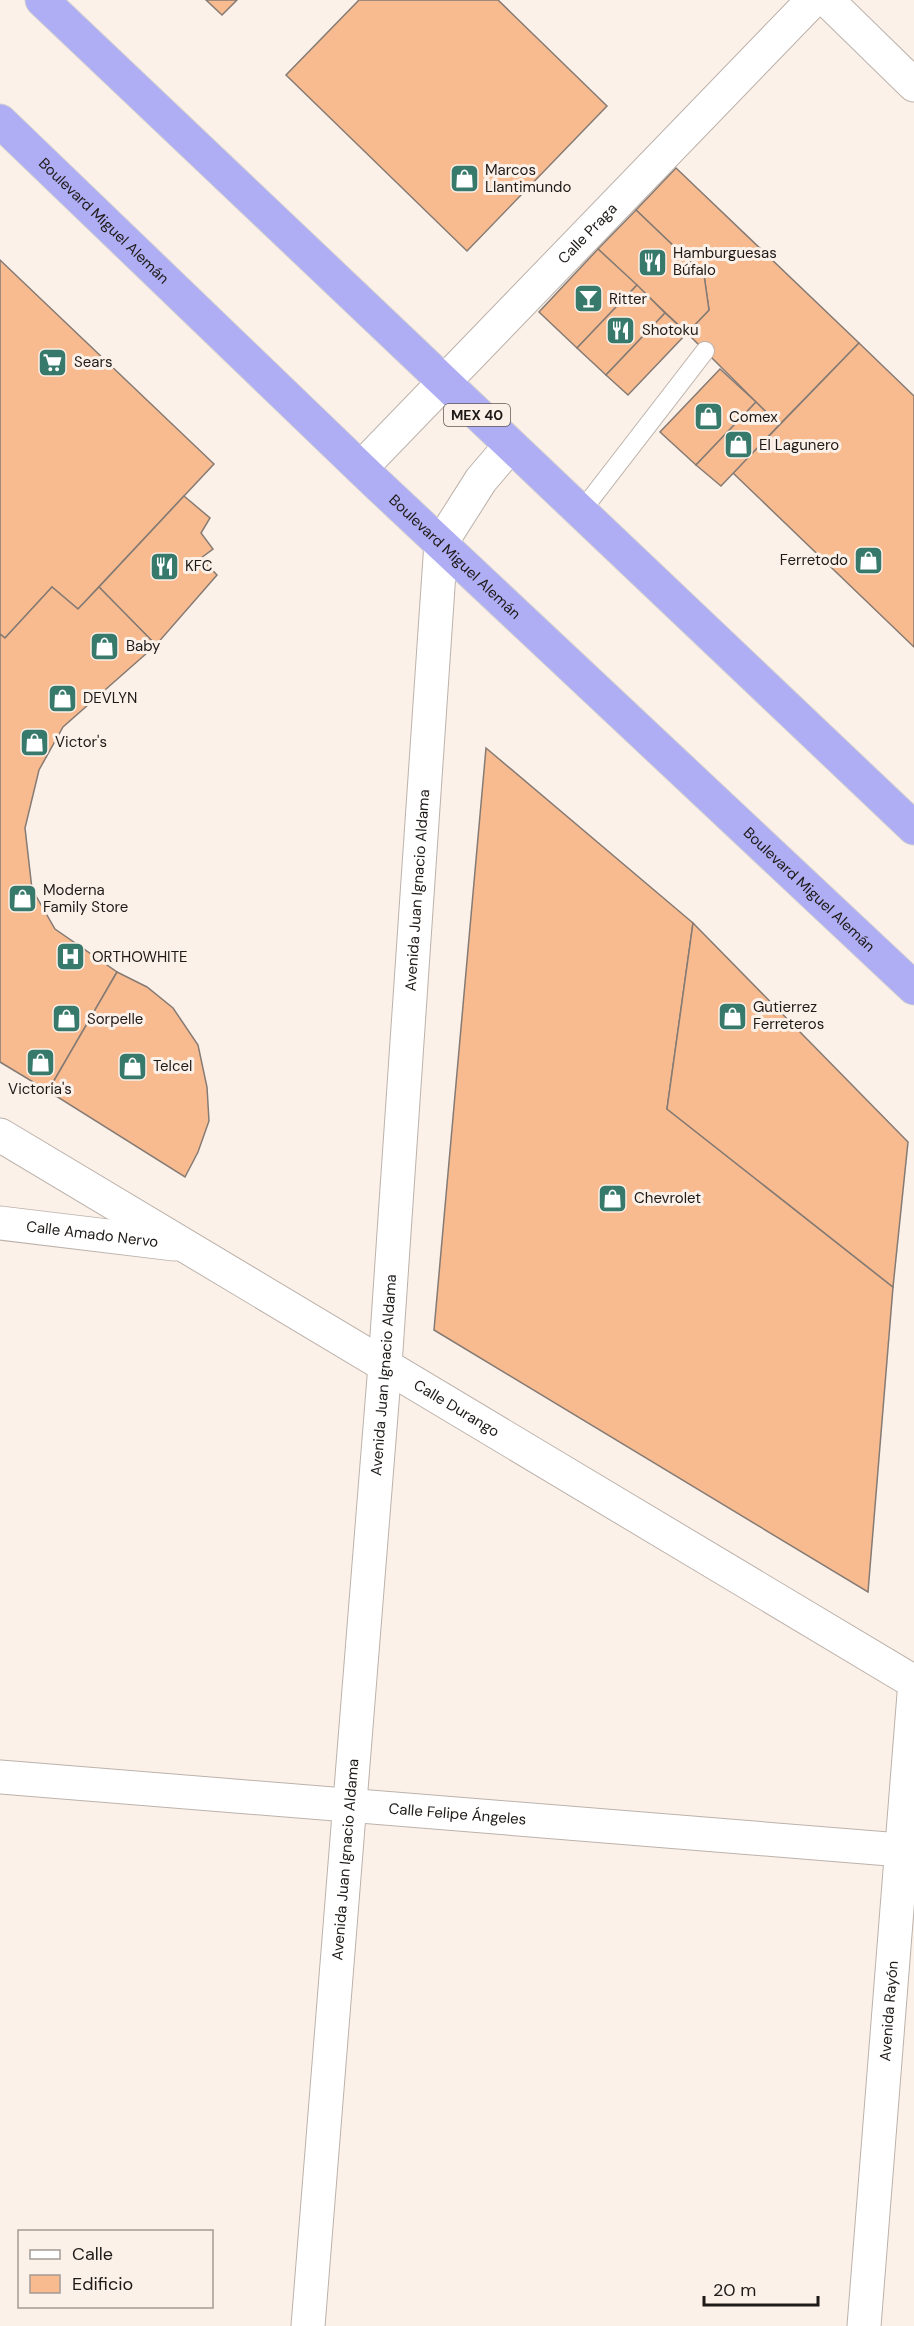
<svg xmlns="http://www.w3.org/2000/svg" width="914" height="2326" font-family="'DM Sans',sans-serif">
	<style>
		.building { fill: #f8bb90; stroke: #857b74; stroke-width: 1.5 }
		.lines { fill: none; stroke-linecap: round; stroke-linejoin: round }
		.lane-casing { stroke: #bcb2ab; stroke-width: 20 }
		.street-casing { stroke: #bcb2ab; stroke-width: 35 }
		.highway-casing { stroke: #d2d1d1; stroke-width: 35 }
		.lane { stroke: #fff; stroke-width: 18 }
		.street { stroke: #fff; stroke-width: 33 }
		.highway { stroke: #afadf3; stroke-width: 33 }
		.labels { text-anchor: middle; stroke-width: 6; stroke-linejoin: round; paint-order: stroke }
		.shield { fill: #fcf1e9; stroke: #615a57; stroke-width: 1.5 }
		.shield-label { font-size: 14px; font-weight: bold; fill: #1e1a18 }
		.poi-label { font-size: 15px; fill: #1e1a18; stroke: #fcf1e9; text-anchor: start }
		.street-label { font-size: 15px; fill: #1e1a18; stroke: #fcf1e9 }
	</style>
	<rect width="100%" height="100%" fill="#fcf1e9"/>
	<g class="building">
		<polygon points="206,0 237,0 222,15"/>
		<polygon points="359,0 498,0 607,106 467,251 286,75"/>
		<polygon points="676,168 859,343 779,425 687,333 709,310 704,275 636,210"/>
		<polygon points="636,210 704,275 709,310 687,333 598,249"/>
		<polygon points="598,249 637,285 577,348 539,312"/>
		<polygon points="0,260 214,464 78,609 52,587 5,638 0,634"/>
		<polygon points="637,285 665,313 606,375 577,348"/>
		<polygon points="665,313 687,333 628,395 606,375"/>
		<polygon points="859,343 914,396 914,647 733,473"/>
		<polygon points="720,369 756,402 696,465 660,432"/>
		<polygon points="756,402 779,425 721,486 696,465"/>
		<polygon points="184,496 210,518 201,533 213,549 201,558 217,575 156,645 99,587"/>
		<polygon points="52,587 78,609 99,587 156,645 63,727 39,770 25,828 32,889 55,929 117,972 48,1091 0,1062 0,634 5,638"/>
		<polygon points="486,748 693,923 667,1109 893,1287 868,1592 434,1330"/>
		<polygon points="693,923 908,1142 893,1287 667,1109"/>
		<polygon points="117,972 147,987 173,1008 198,1045 207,1087 209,1121 198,1152 185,1177 48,1091"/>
	</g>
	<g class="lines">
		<defs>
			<polyline id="lane" points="580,513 705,351"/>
			<g id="street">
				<polyline points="827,0 914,85"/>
				<path id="s1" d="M361,468L813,0"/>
				<path id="s2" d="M0,1135L914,1682"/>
				<path id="s3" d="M0,1223L174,1244"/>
				<path id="s4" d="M0,1777L914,1851"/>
				<path id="s5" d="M308,2326L385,1365L441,543L481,480L510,446"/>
				<path id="s6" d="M864,2326L914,1694"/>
			</g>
			<g id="highway">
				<polyline points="42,0 914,828"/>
				<path id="s7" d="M0,121L374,481L914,988"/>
			</g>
		</defs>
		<use href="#lane" class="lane-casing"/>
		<use href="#street" class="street-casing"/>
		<use href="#highway" class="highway-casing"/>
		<use href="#lane" class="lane"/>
		<use href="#street" class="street"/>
		<use href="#highway" class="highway"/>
	</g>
	<defs>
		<symbol id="shop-square" viewBox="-11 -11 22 22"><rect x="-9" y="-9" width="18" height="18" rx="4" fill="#377a6c" stroke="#fcf1e9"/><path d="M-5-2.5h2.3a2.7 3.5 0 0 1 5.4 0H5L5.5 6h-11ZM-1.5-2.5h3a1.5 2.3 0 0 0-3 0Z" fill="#fff"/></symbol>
		<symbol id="restaurant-square" viewBox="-11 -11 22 22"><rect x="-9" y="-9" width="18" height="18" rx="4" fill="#377a6c" stroke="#fcf1e9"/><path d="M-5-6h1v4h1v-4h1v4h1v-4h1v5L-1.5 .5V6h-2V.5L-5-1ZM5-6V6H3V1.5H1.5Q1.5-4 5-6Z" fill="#fff"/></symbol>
		<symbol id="bar-square" viewBox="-11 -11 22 22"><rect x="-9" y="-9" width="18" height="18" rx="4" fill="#377a6c" stroke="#fcf1e9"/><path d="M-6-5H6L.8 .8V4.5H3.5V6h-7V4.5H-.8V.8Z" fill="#fff"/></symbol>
		<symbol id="supermarket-square" viewBox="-11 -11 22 22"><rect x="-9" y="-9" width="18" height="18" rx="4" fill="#377a6c" stroke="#fcf1e9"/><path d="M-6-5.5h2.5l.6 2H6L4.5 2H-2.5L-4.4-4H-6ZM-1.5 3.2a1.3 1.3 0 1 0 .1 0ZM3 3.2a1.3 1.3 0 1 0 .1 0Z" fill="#fff"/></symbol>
		<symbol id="hospital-square" viewBox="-11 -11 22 22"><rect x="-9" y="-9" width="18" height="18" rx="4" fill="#377a6c" stroke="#fcf1e9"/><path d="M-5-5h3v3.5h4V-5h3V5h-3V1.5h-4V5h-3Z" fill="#fff"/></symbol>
	</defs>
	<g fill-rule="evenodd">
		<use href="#shop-square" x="448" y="162" width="33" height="33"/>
		<use href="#restaurant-square" x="636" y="246" width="33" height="33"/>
		<use href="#bar-square" x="572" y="282" width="33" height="33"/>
		<use href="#restaurant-square" x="604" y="314" width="33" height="33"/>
		<use href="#supermarket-square" x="36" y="346" width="33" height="33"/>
		<use href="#shop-square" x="692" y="400" width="33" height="33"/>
		<use href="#shop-square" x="722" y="428" width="33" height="33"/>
		<use href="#shop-square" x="852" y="544" width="33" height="33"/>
		<use href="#restaurant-square" x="148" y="550" width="33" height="33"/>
		<use href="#shop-square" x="88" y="630" width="33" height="33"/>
		<use href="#shop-square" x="46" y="682" width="33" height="33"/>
		<use href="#shop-square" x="18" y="726" width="33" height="33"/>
		<use href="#shop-square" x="6" y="882" width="33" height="33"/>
		<use href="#hospital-square" x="54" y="940" width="33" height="33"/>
		<use href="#shop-square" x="716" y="1000" width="33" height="33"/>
		<use href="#shop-square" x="50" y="1002" width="33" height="33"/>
		<use href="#shop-square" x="24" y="1046" width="33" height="33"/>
		<use href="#shop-square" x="116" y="1050" width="33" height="33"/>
		<use href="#shop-square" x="596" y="1182" width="33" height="33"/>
	</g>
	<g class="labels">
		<rect class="shield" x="444" y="404" width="66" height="22" rx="4.5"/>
		<g class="shield-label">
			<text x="477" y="420">MEX 40</text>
		</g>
		<g class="poi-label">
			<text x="485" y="175">Marcos<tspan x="485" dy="17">Llantimundo</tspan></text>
			<text x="673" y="258">Hamburguesas<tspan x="673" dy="17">Búfalo</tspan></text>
			<text x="609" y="304">Ritter</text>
			<text x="642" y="335">Shotoku</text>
			<text x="74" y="367">Sears</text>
			<text x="729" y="422">Comex</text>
			<text x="759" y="450">El Lagunero</text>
			<text x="848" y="565" text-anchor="end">Ferretodo</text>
			<text x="185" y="571">KFC</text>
			<text x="126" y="651">Baby</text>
			<text x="83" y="703">DEVLYN</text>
			<text x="55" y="747">Victor's</text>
			<text x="43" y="895">Moderna<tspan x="43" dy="17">Family Store</tspan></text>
			<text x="92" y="962">ORTHOWHITE</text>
			<text x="753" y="1012">Gutierrez<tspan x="753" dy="17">Ferreteros</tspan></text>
			<text x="87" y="1024">Sorpelle</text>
			<text x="153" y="1071">Telcel</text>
			<text x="40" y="1094" text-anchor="middle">Victoria's</text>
			<text x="634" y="1203">Chevrolet</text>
		</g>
		<g class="street-label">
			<text dy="5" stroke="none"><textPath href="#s7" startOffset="144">Boulevard Miguel Alemán</textPath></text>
			<text dy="5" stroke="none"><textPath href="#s1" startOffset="326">Calle Praga</textPath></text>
			<text dy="5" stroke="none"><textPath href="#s7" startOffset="630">Boulevard Miguel Alemán</textPath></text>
			<text dy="5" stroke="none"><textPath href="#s7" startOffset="1116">Boulevard Miguel Alemán</textPath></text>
			<text dy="5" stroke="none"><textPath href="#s5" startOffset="1440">Avenida Juan Ignacio Aldama</textPath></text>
			<text dy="5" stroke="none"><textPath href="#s3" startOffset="93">Calle Amado Nervo</textPath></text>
			<text dy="5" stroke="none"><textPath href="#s5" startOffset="954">Avenida Juan Ignacio Aldama</textPath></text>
			<text dy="5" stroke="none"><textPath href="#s2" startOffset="532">Calle Durango</textPath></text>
			<text dy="5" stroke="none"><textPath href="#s4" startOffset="459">Calle Felipe Ángeles</textPath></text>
			<text dy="5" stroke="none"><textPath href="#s5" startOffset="468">Avenida Juan Ignacio Aldama</textPath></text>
			<text dy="5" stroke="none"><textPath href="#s6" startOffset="316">Avenida Rayón</textPath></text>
		</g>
	</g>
	<rect x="18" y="2230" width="195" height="78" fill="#fcf1e9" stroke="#a39b95" stroke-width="1.5"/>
	<rect x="30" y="2250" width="30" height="9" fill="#ffffff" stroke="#a39b95" stroke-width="1.5"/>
	<text x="72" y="2260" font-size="18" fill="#1e1a18">Calle</text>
	<rect x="30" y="2275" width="30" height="18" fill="#f8bb90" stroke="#a39b95" stroke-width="1.5"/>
	<text x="72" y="2290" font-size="18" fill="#1e1a18">Edificio</text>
	<path d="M704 2296v9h114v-9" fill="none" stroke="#1e1a18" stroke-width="3"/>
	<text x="713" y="2296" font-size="18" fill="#1e1a18" stroke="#fcf1e9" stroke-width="4.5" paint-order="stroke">20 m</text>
</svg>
